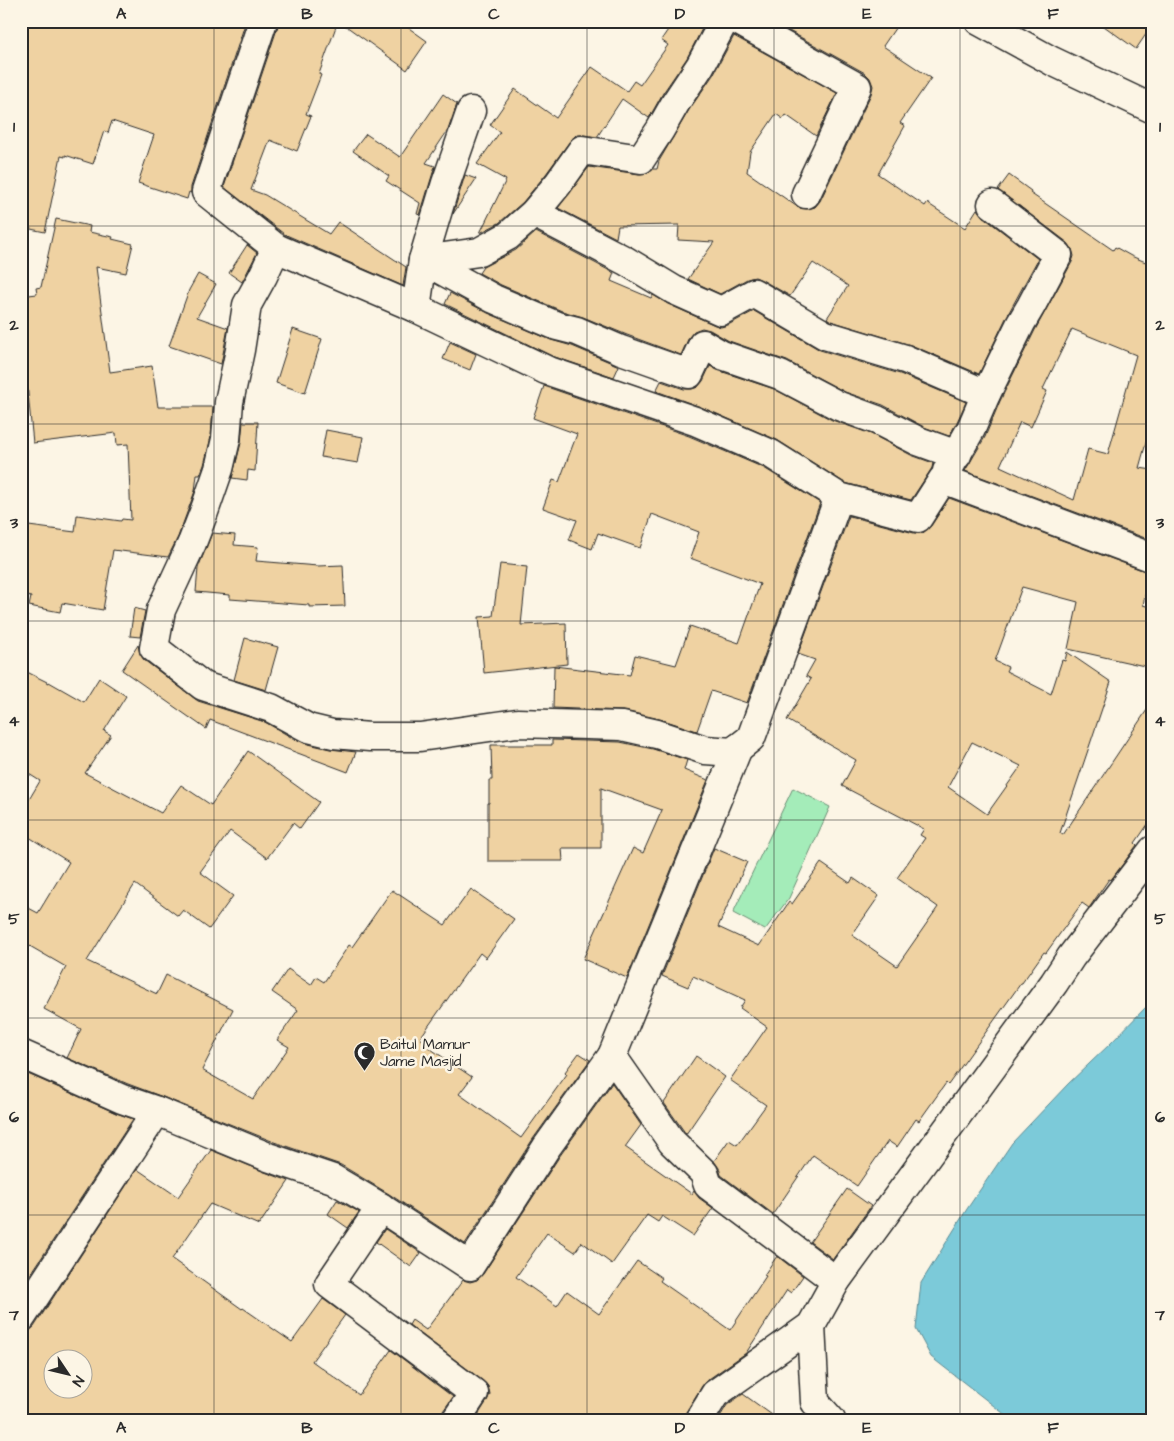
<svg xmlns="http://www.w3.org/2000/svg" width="1174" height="1441" font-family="'Architects Daughter',sans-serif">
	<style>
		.green { fill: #a4ecb9; stroke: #688c72 }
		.water { fill: #7bcad9; stroke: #5b8a93 }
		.building { fill: #efd2a2; stroke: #2b2b2b; fill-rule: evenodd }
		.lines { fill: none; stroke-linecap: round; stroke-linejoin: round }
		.minor-casing { stroke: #2b2b2b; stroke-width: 31 }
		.minor { stroke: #fcf5e5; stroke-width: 28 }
		.grid { fill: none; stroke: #2b2b2b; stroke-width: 1; stroke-opacity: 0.55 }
		.labels { text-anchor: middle; stroke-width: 5; stroke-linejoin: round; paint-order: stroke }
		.poi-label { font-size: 15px; fill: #2b2b2b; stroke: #fcf5e5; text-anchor: start }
		.neatline { fill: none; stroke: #2b2b2b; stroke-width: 2 }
		.grid-label { font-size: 16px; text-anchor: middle; font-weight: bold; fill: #2b2b2b }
	</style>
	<rect width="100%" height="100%" fill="#fcf5e5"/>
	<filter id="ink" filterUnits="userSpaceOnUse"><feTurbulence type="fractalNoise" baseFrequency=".02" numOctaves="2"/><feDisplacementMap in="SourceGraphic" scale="10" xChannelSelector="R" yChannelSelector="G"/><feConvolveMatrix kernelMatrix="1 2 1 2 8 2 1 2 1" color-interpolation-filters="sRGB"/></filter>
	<g filter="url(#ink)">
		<polygon class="green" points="793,788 830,807 789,898 765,930 733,913"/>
		<polygon class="water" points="1153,1003 1153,1420 1012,1420 931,1357 916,1329 921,1283 967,1209 1012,1143 1068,1084 1110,1044 1148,1005"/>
		<g class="building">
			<polygon points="21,21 246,21 191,187 191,193 189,192 187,199 138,183 154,135 112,121 108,133 104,131 93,164 65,155 65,157 61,156 45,232 21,227"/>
			<polygon points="278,21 338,21 319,74 321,75 306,114 311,116 297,151 270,140 251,190 265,195 329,234 338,222 406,267 403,286 284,234 224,187 278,26"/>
			<polygon points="339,21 399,21 427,41 407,70"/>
			<polygon points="674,21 706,21 687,58 663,93 649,118 622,99 597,137 584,135 576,135 570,141 546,174 523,202 499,223 480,233 506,180 477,164 500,132 490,125 515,89 556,118 592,67 627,91 634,81 640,85 668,45 661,40"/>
			<polygon points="771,21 900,21 883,46 931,78 900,123 905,126 878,174 925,206 927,203 965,228 977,209 982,216 1038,259 1007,316 979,374 911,345 831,321 827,318 848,286 813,263 790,296 762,280 755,277 747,279 720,294 688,279 714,242 678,240 679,225 618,226 616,238 558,208 589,167 639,174 647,173 652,169 657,169 659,161 689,110 713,75 734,36 837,93 816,136 786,115 783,119 776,114 750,152 747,172 799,208 808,209 815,207 820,201 871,94 873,86 870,78 865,73"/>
			<polygon points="1097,21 1153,21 1153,24 1136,49"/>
			<polygon points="443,94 457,104 448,130 426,163 435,166 420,215 417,214 420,203 386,181 389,176 353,151 366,134 400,157"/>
			<polygon points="465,175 476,179 453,214"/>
			<path d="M1009,175L1031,191L1030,193L1113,250L1115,247L1131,256L1153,265V418L1139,468L1153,470V541L965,471L985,437L1000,401L1035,330L1072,262L1074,256L1072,249L1068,243L998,190ZM1072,329L1136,355L1108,454L1088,449L1074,500L1000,466L1020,422L1031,427L1047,391L1043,389Z"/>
			<polygon points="56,219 90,226 89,232 113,237 112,239 133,244 126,273 96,267 110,372 152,366 158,407 213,407 211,437 204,465 200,475 197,475 195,491 178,537 168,557 113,550 103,610 62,603 60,612 29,606 31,597 21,595 21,525 75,532 77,515 121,521 122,519 131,520 128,444 117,445 116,433 33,443 26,373 21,374 21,296 37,294 36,288 41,287"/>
			<polygon points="536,232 614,273 611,281 651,298 653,295 668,304 715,325 721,327 728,325 754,311 820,350 900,374 966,402 957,422 949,436 924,427 883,405 845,392 787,361 729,341 710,330 702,328 694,331 689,337 681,355 627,335 583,317 562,311 501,285 479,273 483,267 516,250"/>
			<polygon points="247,245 257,253 242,282 229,273"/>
			<polygon points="198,274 216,284 197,317 228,328 221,364 169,346 189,290"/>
			<polygon points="450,293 488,313 551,340 572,346 619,366 614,377 552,356 445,304"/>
			<polygon points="293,329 322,339 305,393 276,383"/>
			<polygon points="450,342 476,354 470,370 443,359"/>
			<polygon points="710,366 717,370 774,389 832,420 871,434 911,455 933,463 932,468 911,500 845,483 777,440 701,407 656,391 661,381 684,389 692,389 698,387 703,381"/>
			<polygon points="544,386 689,436 764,468 820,503 747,703 711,691 697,731 660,719 625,711 553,708 554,666 630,675 635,655 676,665 690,626 739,643 760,584 690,558 699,532 652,514 640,548 598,533 592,549 569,540 577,520 543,508 553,480 559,482 577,434 533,418"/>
			<polygon points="243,422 258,422 255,471 248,470 247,480 232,478 241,443"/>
			<polygon points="326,430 363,437 358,463 321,457"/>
			<path d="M949,498L1150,573L1143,605L1153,608V649L1149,667L1068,649L1078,602L1022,587L995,661L1008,667L1006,671L1051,694L1062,660L1065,661L1067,652L1111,682L1060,833L1063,835L1153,701V817L1135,843L1137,845L1111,880L1109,879L1089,908L1082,903L1046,953L1044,952L1022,983H1021L948,1085L946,1083L919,1121L916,1119L897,1147L888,1141L857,1186L813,1155L773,1214L721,1175L719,1168L714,1161L729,1140L737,1145L766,1105L730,1080L767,1027L740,1008L745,1000L693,976L688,987L662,976L714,848L747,862L718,927L759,946L789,902L792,904L821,863L850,883L853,878L879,896L852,935L897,966L938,907L897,878L925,838L920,835L924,829L842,786L856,760L787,720L811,679L806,676L815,660L798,654L849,516L914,533H923L931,526ZM972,742L1021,766L987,814L948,787Z"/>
			<polygon points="212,533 235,535 234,545 258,547 256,561 318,566 343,565 345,606 309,607 309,605 230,599 230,595 196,592 198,568"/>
			<polygon points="500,564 527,567 521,625 566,623 567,664 484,673 479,617 493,616"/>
			<polygon points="134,608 145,611 140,637 130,636"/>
			<polygon points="245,638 278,647 266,690 234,680"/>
			<polygon points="138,645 140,654 144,660 198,701 265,722 296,740 296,739 304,743 330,749 356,752 348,772 210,720 206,729 122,670"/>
			<polygon points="21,669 49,683 49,682 84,702 99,678 126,696 104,731 111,735 85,773 161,813 181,785 211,805 248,751 319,802 300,829 293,823 267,858 230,831 200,872 233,896 209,929 183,910 178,916 135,884 87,961 157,994 166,975 233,1009 202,1070 253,1099 289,1047 277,1040 298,1010 272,992 288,969 311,985 316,977 324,982 349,945 352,947 392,890 445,925 471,889 514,919 486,958 480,953 420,1038 430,1045 428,1047 472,1077 459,1094 521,1138 567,1074 565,1072 579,1053 590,1060 533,1139 465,1244 389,1194 341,1165 274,1142 163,1097 128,1084 67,1058 81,1029 44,1009 66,967 21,941 21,904 38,913 69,862 21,832 21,813 40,781 21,769"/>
			<polygon points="552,740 620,742 653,749 687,760 684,770 708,780 627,978 583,959 633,848 643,853 662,810 601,788 601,848 562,848 563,861 488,861 488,803 489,803 489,780 492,780 491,745 552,745"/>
			<polygon points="696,1056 725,1077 686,1134 664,1103"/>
			<polygon points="21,1071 116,1113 133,1119 21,1289"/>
			<polygon points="612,1083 641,1125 625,1147 692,1194 694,1191 699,1198 713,1208 693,1236 662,1216 658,1222 647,1215 612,1264 582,1242 575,1252 547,1233 516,1277 557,1306 567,1291 599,1314 637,1261 662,1278 660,1281 730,1330 766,1276 764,1275 777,1256 803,1276 791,1293 787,1290 746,1353 706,1381 702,1386 686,1412 683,1420 475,1420 487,1401 490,1394 488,1386 483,1381 409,1325 412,1320 426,1330 463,1280 470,1282 477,1280 483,1274 559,1157"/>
			<path d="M211,1150L262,1171L289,1181L259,1225L210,1204L172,1259L242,1309L243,1308L292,1342L323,1299L345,1315L312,1361L359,1395L391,1350L453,1397L443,1411L440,1420H21V1333L28,1332L34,1327L137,1169L178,1197ZM52,1358H82V1388H52Z"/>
			<polygon points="847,1189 871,1206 833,1259 810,1242"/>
			<polygon points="337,1200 359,1212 348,1228 328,1214"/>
			<polygon points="385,1229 421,1253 411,1267 376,1242"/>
			<polygon points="743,1394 779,1420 718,1420 727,1405"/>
		</g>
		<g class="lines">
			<defs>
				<g id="minor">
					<polyline points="263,21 206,192 276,248 416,308 546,370 695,421 771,454 839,497 918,518 943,479 1153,558"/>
					<polyline points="724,21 700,66 676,102 660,130 641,159 582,150 558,184 534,213 508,236 479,252 423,260 494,299 557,326 577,331 621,350 689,374 703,344 722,355 780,375 839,406 877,420 918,441 957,455"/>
					<polyline points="739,21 857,87 806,194"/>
					<polyline points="979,21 1052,61 1153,109"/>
					<polyline points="534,213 626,261 674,290 721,311 754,293 825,335 905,359 986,394"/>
					<polyline points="276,248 263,276 247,305 240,350 229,402 226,439 219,469 204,512 192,543 161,610 154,648 203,686 271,708 308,728 333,734 370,737 420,737 517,723 622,726 657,734 705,750 733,752 751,738 839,497"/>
					<polyline points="416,308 423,260 446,183 471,111"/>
					<polyline points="947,471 971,429 986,394 1021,323 1031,306 1058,255 992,204"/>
					<polyline points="21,1054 122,1099 157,1111"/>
					<polyline points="612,1056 738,748"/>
					<polyline points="381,1207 329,1284 474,1393 456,1420"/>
					<polyline points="21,1318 157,1111 268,1157 333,1179 372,1202 470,1266 546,1148 612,1056 672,1142 704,1173 708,1185 836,1281"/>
					<polyline points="811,1326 815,1402 831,1420"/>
					<polyline points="699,1420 715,1394 811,1326 836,1281 1054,983 1071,957 1153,850"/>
				</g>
			</defs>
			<use href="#minor" class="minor-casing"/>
			<use href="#minor" class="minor"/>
		</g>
	</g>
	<path class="grid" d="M214,21V1420M401,21V1420M587,21V1420M774,21V1420M960,21V1420M21,226H1153M21,424H1153M21,621H1153M21,820H1153M21,1018H1153M21,1215H1153"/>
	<defs>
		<symbol id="mosque-pin" viewBox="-11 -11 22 30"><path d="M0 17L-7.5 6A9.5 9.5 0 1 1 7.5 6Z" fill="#2b2b2b" stroke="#fcf5e5"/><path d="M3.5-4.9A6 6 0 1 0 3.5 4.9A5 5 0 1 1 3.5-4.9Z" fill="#fff"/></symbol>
	</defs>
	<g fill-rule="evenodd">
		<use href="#mosque-pin" x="352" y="1040" width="25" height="34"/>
	</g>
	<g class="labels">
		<g class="poi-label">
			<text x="380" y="1049">Baitul Mamur<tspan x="380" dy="17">Jame Masjid</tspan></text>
		</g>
	</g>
	<rect width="1174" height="1441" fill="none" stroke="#fcf5e5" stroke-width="55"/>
	<g transform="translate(68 1374) rotate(125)"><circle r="24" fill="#fcf5e5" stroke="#a8a49b"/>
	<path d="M0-4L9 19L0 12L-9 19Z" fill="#2b2b2b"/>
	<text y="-8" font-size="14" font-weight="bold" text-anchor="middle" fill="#2b2b2b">N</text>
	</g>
	<rect x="28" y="28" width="1118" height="1386" class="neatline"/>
	<g class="grid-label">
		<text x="121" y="19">A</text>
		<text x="307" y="19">B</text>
		<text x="494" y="19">C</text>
		<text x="680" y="19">D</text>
		<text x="867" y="19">E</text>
		<text x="1053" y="19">F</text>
		<text x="14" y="132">1</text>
		<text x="1160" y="132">1</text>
		<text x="14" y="330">2</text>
		<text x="1160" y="330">2</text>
		<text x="14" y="528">3</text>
		<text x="1160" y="528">3</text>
		<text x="14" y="726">4</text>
		<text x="1160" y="726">4</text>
		<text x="14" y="924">5</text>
		<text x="1160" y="924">5</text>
		<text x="14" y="1122">6</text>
		<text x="1160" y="1122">6</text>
		<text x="14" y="1320">7</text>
		<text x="1160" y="1320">7</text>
		<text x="121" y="1433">A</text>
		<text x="307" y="1433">B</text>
		<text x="494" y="1433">C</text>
		<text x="680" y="1433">D</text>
		<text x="867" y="1433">E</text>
		<text x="1053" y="1433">F</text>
	</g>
</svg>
